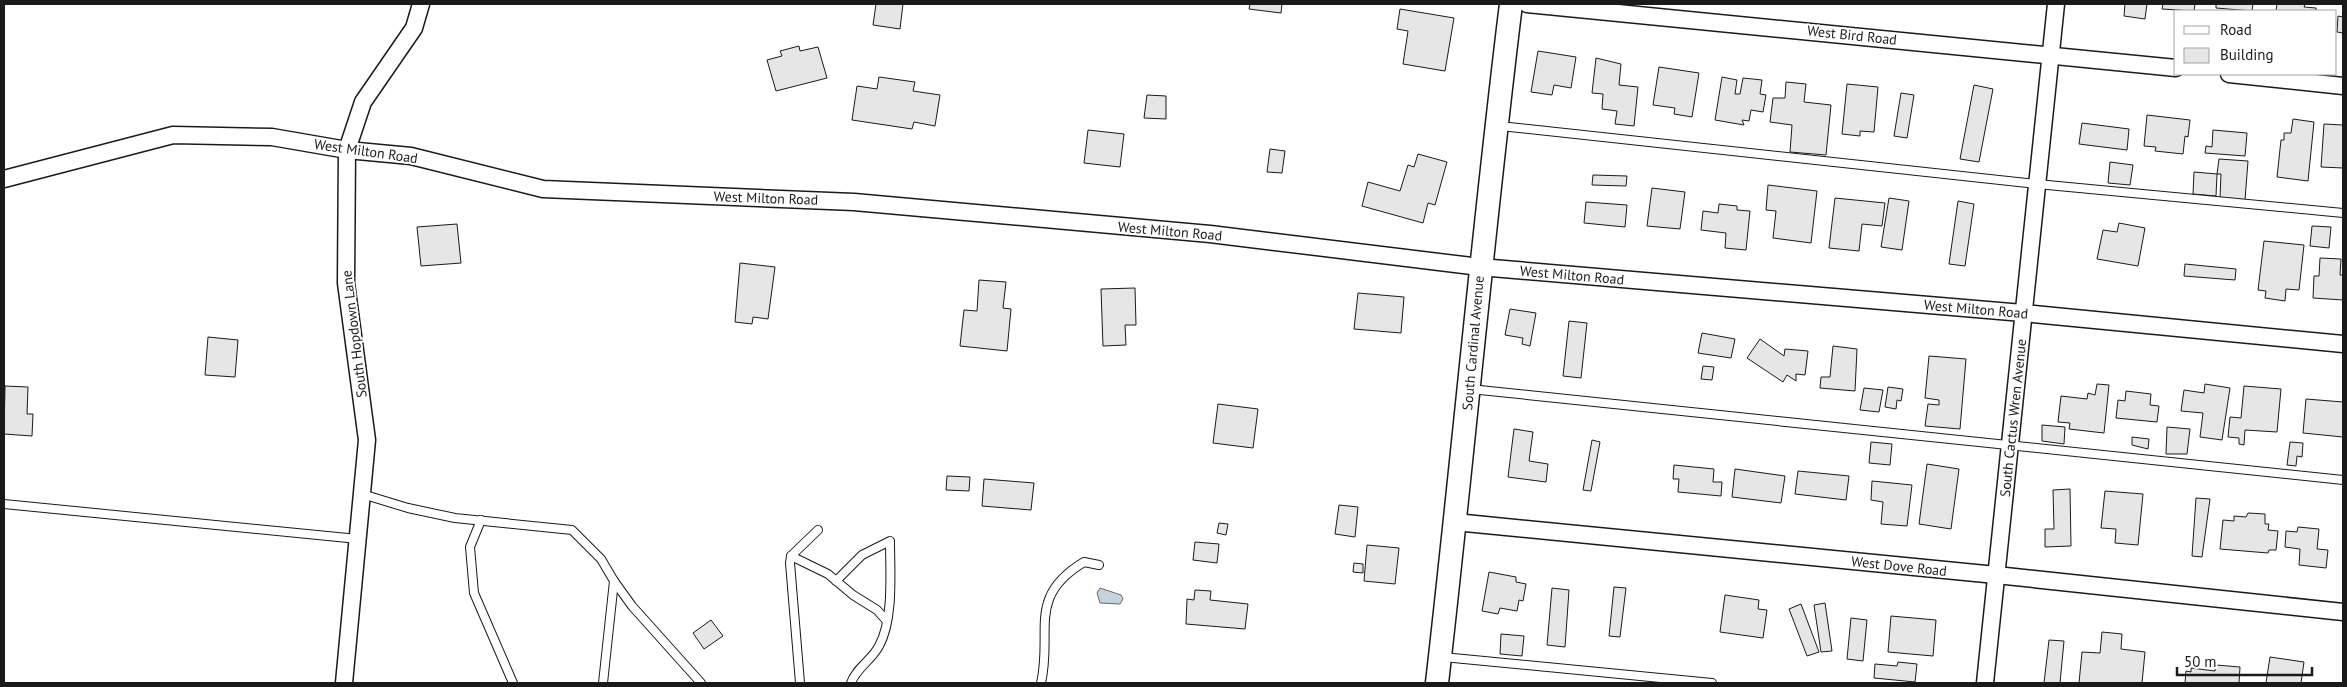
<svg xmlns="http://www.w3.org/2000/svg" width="2347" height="687" font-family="'PT Sans',sans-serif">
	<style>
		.water { fill: #c6d2dc; stroke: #6a6a6a }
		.building { fill: #e6e6e6; stroke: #1a1a1a }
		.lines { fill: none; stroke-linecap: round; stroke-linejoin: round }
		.service-casing { stroke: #1a1a1a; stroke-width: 10 }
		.minor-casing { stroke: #1a1a1a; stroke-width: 19 }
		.secondary-casing { stroke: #1a1a1a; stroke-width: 25 }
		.service { stroke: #fff; stroke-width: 8 }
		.minor { stroke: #fff; stroke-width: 16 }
		.secondary { stroke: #fff; stroke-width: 22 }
		.labels { text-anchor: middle; stroke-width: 4; stroke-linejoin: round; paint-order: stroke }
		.street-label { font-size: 14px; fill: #1a1a1a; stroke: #fff }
	</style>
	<rect width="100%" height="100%" fill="#fff"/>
	<polygon class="water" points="1100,588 1121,595 1123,599 1120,604 1100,603 1097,593"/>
	<g class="building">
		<polygon points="876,4 903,4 900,29 873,25"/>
		<polygon points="1250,4 1282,4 1281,13 1249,9"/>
		<polygon points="2125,4 2147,4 2145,19 2124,16"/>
		<polygon points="2163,4 2195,4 2194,11 2162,9"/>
		<polygon points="2216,4 2253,4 2252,11 2216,8"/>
		<polygon points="2277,4 2305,4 2304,7 2316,8 2316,11 2276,11"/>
		<polygon points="1400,9 1454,18 1445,71 1403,64 1408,31 1397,29"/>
		<polygon points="2338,16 2343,17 2343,33 2337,32"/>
		<polygon points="799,46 800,51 818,47 827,78 776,91 767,60 782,56 780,51"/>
		<polygon points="1538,51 1576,57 1571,88 1554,85 1552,95 1531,92"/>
		<polygon points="1596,58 1621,64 1619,85 1638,87 1634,126 1615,124 1617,111 1602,109 1603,94 1592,93"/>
		<polygon points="1659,67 1699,73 1692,117 1674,114 1675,108 1653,105"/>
		<polygon points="879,77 915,82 913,91 940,95 935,126 914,122 912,129 852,120 857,86 877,89"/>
		<polygon points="1722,77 1737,80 1735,94 1740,94 1743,78 1762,80 1760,94 1766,95 1763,112 1751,110 1749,121 1742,120 1744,125 1715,120"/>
		<polygon points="1786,82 1806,84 1804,102 1831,105 1826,155 1790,152 1792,125 1770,122 1773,98 1785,98"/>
		<polygon points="1847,84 1878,87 1874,132 1860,131 1860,136 1842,134"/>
		<polygon points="1974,85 1993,89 1979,162 1960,159"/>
		<polygon points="1901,93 1914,95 1907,138 1894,136"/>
		<polygon points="1147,95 1166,96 1166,119 1144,118"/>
		<polygon points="2147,115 2190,120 2188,137 2185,136 2183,154 2155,151 2156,147 2144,146"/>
		<polygon points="2293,119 2314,122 2308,181 2277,177 2281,140 2284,140 2284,133 2291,133"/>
		<polygon points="2082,123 2129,129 2127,150 2079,144"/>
		<polygon points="2324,124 2343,125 2343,168 2321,167"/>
		<polygon points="1088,130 1124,134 1120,167 1084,163"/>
		<polygon points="2213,130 2247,133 2245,156 2205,153 2206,146 2212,147"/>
		<polygon points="1270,149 1285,151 1282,173 1267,172"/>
		<polygon points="1418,154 1447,162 1435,205 1428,203 1423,223 1362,206 1368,182 1400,191 1408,165 1414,167"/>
		<polygon points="2219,159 2248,161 2245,200 2220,198 2221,174 2217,174"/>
		<polygon points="2110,162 2133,165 2130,185 2108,183"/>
		<polygon points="2194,172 2217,174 2216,196 2193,194"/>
		<polygon points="1593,175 1627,176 1626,186 1592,185"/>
		<polygon points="1768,185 1817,191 1811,243 1773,238 1776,211 1766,210"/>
		<polygon points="1652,188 1685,192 1680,229 1647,226"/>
		<polygon points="1835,198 1885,203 1882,226 1862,224 1859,251 1829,248"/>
		<polygon points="1889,198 1909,201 1902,250 1881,247"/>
		<polygon points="1958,201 1974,204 1965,266 1949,264"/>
		<polygon points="1586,202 1627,205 1625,227 1584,223"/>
		<polygon points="1719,204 1737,206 1737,210 1750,211 1746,250 1725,248 1726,233 1701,230 1703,211 1718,213"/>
		<polygon points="2119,223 2145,228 2138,266 2097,259 2103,230 2117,232"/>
		<polygon points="457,224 461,263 421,266 417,227"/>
		<polygon points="2312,226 2331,227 2329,248 2310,246"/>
		<polygon points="2264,241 2304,245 2299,290 2286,289 2285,301 2265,298 2266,291 2258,290"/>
		<polygon points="2320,258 2341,259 2340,275 2343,275 2343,300 2313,298 2314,276 2319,276"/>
		<polygon points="740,263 775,267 768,319 753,317 752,324 735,322"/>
		<polygon points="2185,264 2236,269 2235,280 2184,276"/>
		<polygon points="979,280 1006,282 1003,308 1011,309 1007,351 960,346 964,310 977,311"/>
		<polygon points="1135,288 1136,325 1125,325 1126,345 1103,346 1101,289"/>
		<polygon points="1358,293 1404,297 1401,333 1354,329"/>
		<polygon points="1510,309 1536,313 1530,346 1522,344 1523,338 1505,335"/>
		<polygon points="1569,321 1587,323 1581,378 1563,376"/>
		<polygon points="1702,333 1735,339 1731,358 1698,353"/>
		<polygon points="208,337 238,340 235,377 205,375"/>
		<polygon points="1760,339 1784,356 1785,349 1808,351 1805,375 1796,374 1796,381 1787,375 1783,382 1747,358"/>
		<polygon points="1833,346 1857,349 1855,391 1820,388 1821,377 1830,377"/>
		<polygon points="1929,356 1966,359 1960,429 1925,426 1928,404 1939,405 1939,400 1925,398"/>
		<polygon points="1703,366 1714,367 1712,380 1701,379"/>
		<polygon points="2097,384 2109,385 2104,433 2069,429 2070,423 2058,422 2061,396 2087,399 2088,393 2095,395"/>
		<polygon points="2205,384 2230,388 2222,440 2200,437 2203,413 2181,411 2184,390 2204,393"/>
		<polygon points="5,386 28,387 27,414 33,414 32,436 4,434"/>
		<polygon points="2244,386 2281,389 2277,432 2245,430 2244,445 2239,444 2239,438 2228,437 2230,417 2241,418"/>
		<polygon points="1888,387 1903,389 1901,401 1897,400 1896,409 1885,407"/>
		<polygon points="1864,388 1883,390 1879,412 1860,410"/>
		<polygon points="2126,391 2151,394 2150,405 2159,406 2157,422 2116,418 2118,400 2125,401"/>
		<polygon points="2306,399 2343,402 2343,437 2303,433"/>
		<polygon points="1218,404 1258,409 1253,448 1213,443"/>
		<polygon points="2042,425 2065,427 2064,444 2042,441"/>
		<polygon points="2167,427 2190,429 2187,454 2166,454"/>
		<polygon points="1514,429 1533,432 1529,461 1548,464 1546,482 1508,477"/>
		<polygon points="2132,437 2149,439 2148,449 2132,445"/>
		<polygon points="1592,440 1600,442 1591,491 1583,490"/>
		<polygon points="1871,442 1892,444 1890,465 1869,463"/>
		<polygon points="2290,442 2303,443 2302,457 2297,456 2296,466 2287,465"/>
		<polygon points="1927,464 1959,469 1951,529 1919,524"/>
		<polygon points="1674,465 1714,469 1713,482 1722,482 1721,496 1678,492 1679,479 1673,479"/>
		<polygon points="1735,469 1785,476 1781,503 1732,497"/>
		<polygon points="1798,471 1849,476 1846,500 1795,494"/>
		<polygon points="947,476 970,477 969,491 946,490"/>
		<polygon points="984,479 1034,483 1031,510 982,506"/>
		<polygon points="1872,481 1912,485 1907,526 1881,524 1883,502 1871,500"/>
		<polygon points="2070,489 2071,546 2045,547 2045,529 2054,529 2053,490"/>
		<polygon points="2105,491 2143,494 2138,545 2115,543 2116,529 2101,528"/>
		<polygon points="2196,498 2210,499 2202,557 2192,556"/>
		<polygon points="1339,505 1358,507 1355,537 1335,534"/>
		<polygon points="2248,513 2265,514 2265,524 2269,524 2268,530 2278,531 2276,550 2269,550 2268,553 2220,549 2223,520 2234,521 2234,516 2246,517"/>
		<polygon points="1219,523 1228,524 1226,535 1217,533"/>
		<polygon points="2298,527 2319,529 2317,549 2328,550 2326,568 2299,565 2300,549 2285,547 2286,531 2297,532"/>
		<polygon points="1195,542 1219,544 1217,563 1193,560"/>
		<polygon points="1367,545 1399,548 1395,584 1364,581"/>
		<polygon points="1354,563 1363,564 1363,573 1353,572"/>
		<polygon points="1489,572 1516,577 1516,582 1526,584 1523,601 1519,600 1517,611 1500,608 1498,614 1482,611"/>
		<polygon points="1614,587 1626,588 1620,637 1609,636"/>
		<polygon points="1552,588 1569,590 1565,647 1547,645"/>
		<polygon points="1195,590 1211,591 1210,600 1248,604 1245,629 1186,624 1187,599 1194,600"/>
		<polygon points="1725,595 1759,600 1758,609 1767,610 1763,638 1720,632"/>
		<polygon points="1825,603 1832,651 1821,652 1814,605"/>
		<polygon points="1801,604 1819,652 1807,656 1789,609"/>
		<polygon points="1891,616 1936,620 1933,656 1888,652"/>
		<polygon points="1851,618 1867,620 1863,661 1847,659"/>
		<polygon points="711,620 723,636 704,649 693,633"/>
		<polygon points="2102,632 2122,634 2121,649 2145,652 2142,683 2079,683 2082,652 2100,653"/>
		<polygon points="1501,634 1524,636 1522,656 1500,654"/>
		<polygon points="2049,640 2064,641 2060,683 2044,683"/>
		<polygon points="2270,657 2304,662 2301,683 2266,683"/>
		<polygon points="1898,662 1917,664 1915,682 1874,678 1875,664 1897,666"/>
		<polygon points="2216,665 2240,667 2239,683 2185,683 2186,671 2191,672 2191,668 2215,671"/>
	</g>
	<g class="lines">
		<defs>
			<g id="service">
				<polyline points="1500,126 2037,184 2343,213"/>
				<polyline points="1470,389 2343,480"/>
				<polyline points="362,494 408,508 455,518 572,530 601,559 614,581 603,683"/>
				<polyline points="4,504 358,539"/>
				<polyline points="481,520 470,547 474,593 513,683"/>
				<polyline points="791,556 828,574 853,595 877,610 886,620"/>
				<polyline points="614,581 632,606 701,683"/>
				<path d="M836,581L862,555L890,541C890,571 894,619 879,646C872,660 856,668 851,683"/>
				<polyline points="1443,657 1712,683"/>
				<polyline points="800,683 790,563 791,556 818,530"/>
				<path d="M1041,683C1053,631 1026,597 1084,562L1099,565"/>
			</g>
			<g id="minor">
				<polyline points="1527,4 2176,68"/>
				<polyline points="2229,74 2343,86"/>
				<polyline points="4,179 173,135 272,137 347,150 411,156 543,189 854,202 1210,234 1480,267 2023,313 2343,344"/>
				<polyline points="1455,522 1996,575 2343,612"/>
				<polyline points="344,683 367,440 346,283 347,150 363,102 414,28 421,4"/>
				<polyline points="1985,683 2056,4"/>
			</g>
			<path id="secondary" d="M1437,683C1463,457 1483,230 1511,4"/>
		</defs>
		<use href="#service" class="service-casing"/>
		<use href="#minor" class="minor-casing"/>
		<use href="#secondary" class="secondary-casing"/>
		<use href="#service" class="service"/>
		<use href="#minor" class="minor"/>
		<use href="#secondary" class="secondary"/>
	</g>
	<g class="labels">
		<g class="street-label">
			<text transform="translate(1852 35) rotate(6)" y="5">West Bird Road</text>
			<text transform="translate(366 151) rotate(8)" y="5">West Milton Road</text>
			<text transform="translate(766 198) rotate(2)" y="5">West Milton Road</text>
			<text transform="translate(1170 231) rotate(5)" y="5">West Milton Road</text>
			<text transform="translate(1572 275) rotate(5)" y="5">West Milton Road</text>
			<text transform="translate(1976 309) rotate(5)" y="5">West Milton Road</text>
			<text transform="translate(354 334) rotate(-97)" y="5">South Hopdown Lane</text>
			<text transform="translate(1473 343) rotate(-85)" y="5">South Cardinal Avenue</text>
			<text transform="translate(2013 418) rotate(-84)" y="5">South Cactus Wren Avenue</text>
			<text transform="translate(1899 566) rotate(6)" y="5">West Dove Road</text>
		</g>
	</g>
	<rect width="2347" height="687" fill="none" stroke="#1a1a1a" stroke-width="10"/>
	<rect x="2174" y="10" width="162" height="65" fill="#ffffff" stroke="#a3a3a3"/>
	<rect x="2184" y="26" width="25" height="8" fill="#ffffff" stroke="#a3a3a3"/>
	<text x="2220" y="35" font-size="15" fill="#1a1a1a">Road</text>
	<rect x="2184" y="48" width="25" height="15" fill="#e6e6e6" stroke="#a3a3a3"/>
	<text x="2220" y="60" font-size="15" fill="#1a1a1a">Building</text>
	<path d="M2177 667v8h135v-8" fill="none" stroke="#1a1a1a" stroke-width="2.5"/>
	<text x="2184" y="667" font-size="15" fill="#1a1a1a" stroke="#ffffff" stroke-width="4" paint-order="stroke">50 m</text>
</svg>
